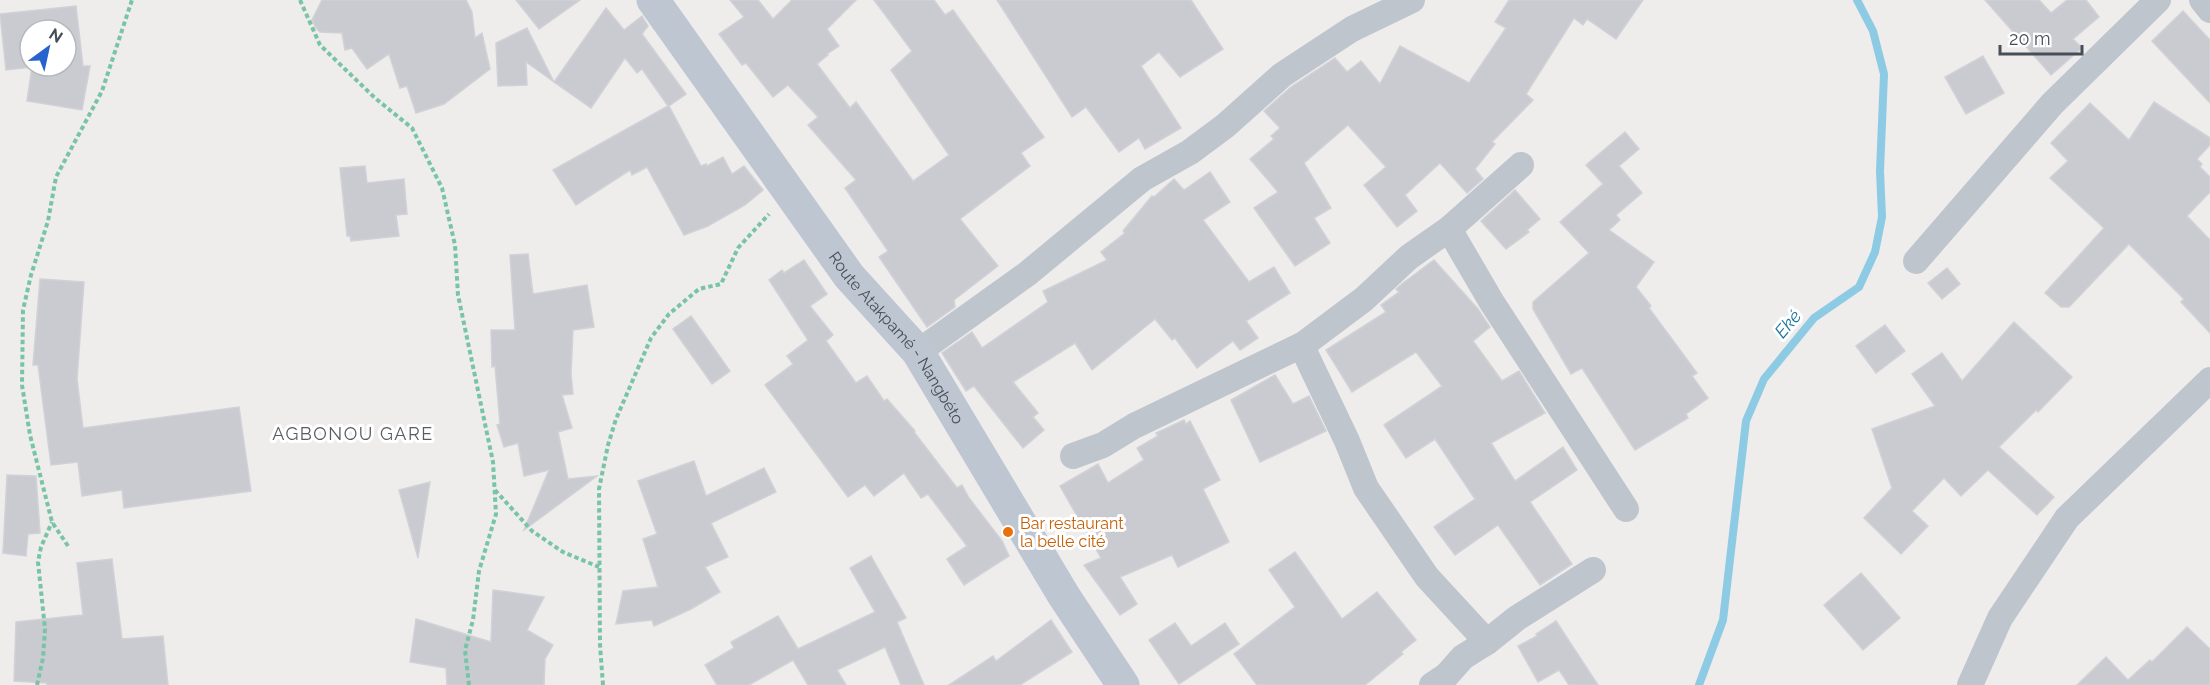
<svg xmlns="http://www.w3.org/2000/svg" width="2210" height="685" font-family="Raleway,sans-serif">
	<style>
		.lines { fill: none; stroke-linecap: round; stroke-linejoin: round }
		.stream { stroke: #8dcbe4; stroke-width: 8 }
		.building { fill: #cacbd1; stroke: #d0d2d7; stroke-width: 1.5; fill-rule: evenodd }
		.path { stroke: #78c5a5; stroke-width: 4; stroke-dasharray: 4.5 3; stroke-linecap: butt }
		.minor { stroke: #bec5cd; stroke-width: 26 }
		.secondary { stroke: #bec6d2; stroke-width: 33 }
		.food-dot { fill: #e8710a; stroke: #fff; stroke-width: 2 }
		.labels { text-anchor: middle; stroke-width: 6; stroke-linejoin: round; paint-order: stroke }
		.street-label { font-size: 16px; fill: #464e58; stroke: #fff }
		.food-label { font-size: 16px; fill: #c56008; stroke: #fff; text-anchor: start }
		.water-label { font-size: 18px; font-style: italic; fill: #177499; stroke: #fff }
		.neighbourhood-label { font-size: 18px; letter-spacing: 1.5px; fill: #595c60; stroke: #fff }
	</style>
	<rect width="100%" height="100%" fill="#efecec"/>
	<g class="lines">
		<polyline class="stream" points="1699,685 1723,620 1746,421 1764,379 1814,318 1859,287 1875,252 1882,217 1880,171 1884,74 1873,31 1857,0"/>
	</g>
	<g class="building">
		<polygon points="322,0 466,0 472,12 475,38 482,33 490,69 444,104 416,113 407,86 400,88 389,54 367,69 352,48 345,50 342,33 320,32 316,28 312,20"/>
		<polygon points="516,0 580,0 539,29"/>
		<polygon points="730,0 758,0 773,19 792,0 856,0 827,29 839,46 827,54 828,55 817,64 850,108 856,102 913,181 949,155 891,70 912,51 874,0 934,0 945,15 953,10 1044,137 1021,153 1030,166 960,219 998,266 954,300 955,307 927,327 879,257 888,251 845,188 856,180 808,125 818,117 788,85 773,97 746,63 742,65 719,34 744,17"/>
		<polygon points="997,0 1191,0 1223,49 1180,77 1159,52 1141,66 1181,128 1145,149 1139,138 1119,152 1086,107 1072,117"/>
		<polygon points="1509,0 1643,0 1616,39 1587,19 1583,25 1574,18 1526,94 1533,100 1492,142 1495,144 1475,169 1483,179 1467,193 1440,163 1405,195 1417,211 1397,227 1364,185 1386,167 1348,125 1304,163 1331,208 1314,218 1330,243 1295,266 1254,208 1278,192 1250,159 1274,139 1271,136 1280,128 1264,111 1291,87 1335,58 1347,72 1361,61 1380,84 1400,46 1469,83 1506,28 1495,22"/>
		<polygon points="1985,0 2039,0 2051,13 2067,0 2086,0 2099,17 2073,39 2082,48 2051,75"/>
		<path d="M76,6L83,66H90L82,110L27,101L32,67L6,70L0,14ZM30,30H66V66H30Z"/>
		<polygon points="606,8 624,30 642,16 648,26 642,34 686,94 669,106 701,166 706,164 707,166 723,157 732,174 744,166 763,190 745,205 708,226 684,235 647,167 632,175 630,170 576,205 553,170 668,106 642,69 637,73 625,58 591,108 554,82"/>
		<polygon points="2183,11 2210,40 2210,103 2152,41"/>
		<polygon points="527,28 554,82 526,62 527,85 498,86 496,43"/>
		<polygon points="1983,56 2004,93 1966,114 1945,77"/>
		<polygon points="2154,102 2210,138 2210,145 2197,159 2202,164 2200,167 2210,177 2210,192 2187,216 2210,240 2210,333 2181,302 2184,299 2129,244 2069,307 2061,307 2045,293 2104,228 2050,178 2068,161 2051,143 2090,103 2129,140"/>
		<polygon points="1625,132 1639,149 1619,166 1642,193 1616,215 1620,220 1609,230 1654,262 1636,287 1651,306 1649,308 1697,373 1692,376 1708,398 1686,414 1688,418 1635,450 1582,368 1571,374 1533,309 1533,302 1589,253 1560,222 1603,184 1586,165"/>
		<polygon points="365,166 367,183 404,179 407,214 396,215 399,236 351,241 350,236 347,236 340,168"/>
		<polygon points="1210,172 1230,202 1203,220 1249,282 1274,267 1290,293 1246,321 1258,338 1240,350 1233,341 1197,368 1175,338 1172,340 1155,319 1092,370 1075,343 1013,382 1038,413 1033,417 1044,430 1023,448 974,386 966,391 942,353 972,332 982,348 1048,302 1043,291 1107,260 1101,252 1125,233 1123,231 1152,196 1154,197 1174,179 1184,190"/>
		<polygon points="1515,190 1540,219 1527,230 1529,232 1506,249 1481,221"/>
		<polygon points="528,254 533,294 587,285 594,327 573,330 571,374 573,394 562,395 572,428 558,432 568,479 597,476 524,530 549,470 524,476 518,443 504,447 497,425 500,424 495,366 492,367 491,330 515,330 510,255"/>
		<polygon points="804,260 827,294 810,306 833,335 826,341 856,383 867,376 884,401 887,399 915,431 914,432 957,488 962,485 969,498 1002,541 1009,556 964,585 947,559 967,546 928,494 921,498 904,473 874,496 865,485 848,497 765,385 793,364 787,356 808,340 769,280 782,270 784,273"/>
		<polygon points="1434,260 1478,309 1490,327 1473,341 1502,381 1519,371 1545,413 1491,443 1515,481 1563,447 1577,470 1530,502 1572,564 1540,585 1498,525 1455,555 1434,527 1475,499 1435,439 1406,458 1384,425 1442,386 1416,352 1352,392 1326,350 1386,312 1381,305 1399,292 1396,289 1403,283"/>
		<polygon points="1947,268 1960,284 1942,299 1928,283"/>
		<polygon points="40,279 84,282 77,379 83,428 239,407 251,491 124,508 122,490 82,496 78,462 51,465 38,365 33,365"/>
		<polygon points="691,316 730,371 712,384 673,329"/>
		<polygon points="2014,322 2072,377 2038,412 2036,410 1999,447 2054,497 2037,515 1988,470 1961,496 1944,478 1912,511 1928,526 1901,554 1864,518 1892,488 1872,429 1935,406 1912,374 1942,353 1962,381"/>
		<polygon points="1885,325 1905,351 1876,373 1856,346"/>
		<polygon points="1275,375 1293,404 1309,396 1326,431 1260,462 1231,400"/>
		<polygon points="1184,420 1186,424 1190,421 1220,480 1203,489 1229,542 1178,567 1172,555 1120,577 1137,604 1120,615 1084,565 1101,558 1060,486 1098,464 1108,483 1144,460 1137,448 1158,436 1156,433"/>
		<polygon points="694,461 706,496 764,468 776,492 711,523 728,557 705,567 720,592 691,609 654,626 652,620 616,624 623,591 658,587 643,539 657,534 638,481"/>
		<polygon points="7,475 36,476 40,533 28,534 26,556 3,553"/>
		<polygon points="430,482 418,558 399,490"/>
		<polygon points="1295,552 1342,619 1377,592 1416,640 1401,652 1403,654 1365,685 1257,685 1234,654 1295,607 1269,570"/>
		<polygon points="871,556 906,618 897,622 924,685 901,685 885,647 837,670 846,685 808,685 793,660 749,685 717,685 705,665 734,648 731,642 778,616 798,649 875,612 850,568"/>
		<polygon points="112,559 122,639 163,636 168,685 47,685 47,683 14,681 16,622 83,615 77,563"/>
		<polygon points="1861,573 1900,618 1863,650 1824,605"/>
		<polygon points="493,590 544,597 527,630 553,645 545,659 544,685 447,685 446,668 410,662 416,619 491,642"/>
		<polygon points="1051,620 1072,652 1020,685 949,685 993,656 996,661"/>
		<polygon points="1556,621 1598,685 1569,685 1559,670 1538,682 1518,646 1537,636 1536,634"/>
		<polygon points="1175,623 1191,646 1225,623 1239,644 1179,684 1149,640"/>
		<polygon points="2187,627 2210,649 2210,685 2077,685 2106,657 2128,680 2150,660 2152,662"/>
	</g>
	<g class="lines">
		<g class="path">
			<polyline points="300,0 320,45 375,98 412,128 442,188 455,245 458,295 493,462 496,514 479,571 473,620 465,650 469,685"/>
			<polyline points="495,490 532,531 563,552 599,567"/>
			<polyline points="68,546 52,522 30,435 22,385 23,310 31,275 48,221 56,177 102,91 132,0"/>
			<polyline points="37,685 43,658 45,629 38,562 41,547 52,522"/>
			<polyline points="603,685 600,645 599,489 608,445 616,419 651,338 669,314 699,289 721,284 738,248 769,214"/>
		</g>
		<g class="minor">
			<polyline points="2202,0 2210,10"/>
			<polyline points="1449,229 1491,301 1626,509"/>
			<polyline points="1916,261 2052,104 2158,0"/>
			<polyline points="1304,344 1306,355 1347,441 1366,488 1427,577 1487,642"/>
			<polyline points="918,352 1027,274 1142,179 1190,152 1225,126 1282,75 1352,29 1412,0"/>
			<polyline points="1073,456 1103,445 1134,426 1304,344 1364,299 1409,257 1449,229 1521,165"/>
			<polyline points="1432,685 1447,675 1463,657 1487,642 1517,618 1593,570"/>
			<polyline points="1970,685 2000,618 2067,518 2210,380"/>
		</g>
		<path class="secondary" id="s1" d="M653,0L849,276L918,352L1064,596L1123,685"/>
	</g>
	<circle class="food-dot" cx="1008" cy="532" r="6"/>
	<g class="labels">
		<g class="street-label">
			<text dy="6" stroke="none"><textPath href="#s1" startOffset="417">Route Atakpamé - Nangbéto</textPath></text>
		</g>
		<g class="food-label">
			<text x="1020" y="529">Bar restaurant<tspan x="1020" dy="18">la belle cité</tspan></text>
		</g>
		<g class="water-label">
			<text transform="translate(1788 324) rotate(-50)" y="6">Eké</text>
		</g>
		<g class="neighbourhood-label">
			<text x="353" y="440">AGBONOU GARE</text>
		</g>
	</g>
	<g transform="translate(48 48) rotate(33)"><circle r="28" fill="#ffffff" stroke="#b5b8bc" stroke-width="1.5"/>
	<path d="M0-4.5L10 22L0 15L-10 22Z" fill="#2763ce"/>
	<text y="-9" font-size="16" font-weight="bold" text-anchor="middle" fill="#464e58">N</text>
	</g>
	<path d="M2000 45v9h82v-9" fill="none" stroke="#464e58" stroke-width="3"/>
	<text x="2009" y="45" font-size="18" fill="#464e58" stroke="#ffffff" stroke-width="4.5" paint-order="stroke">20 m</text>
</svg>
